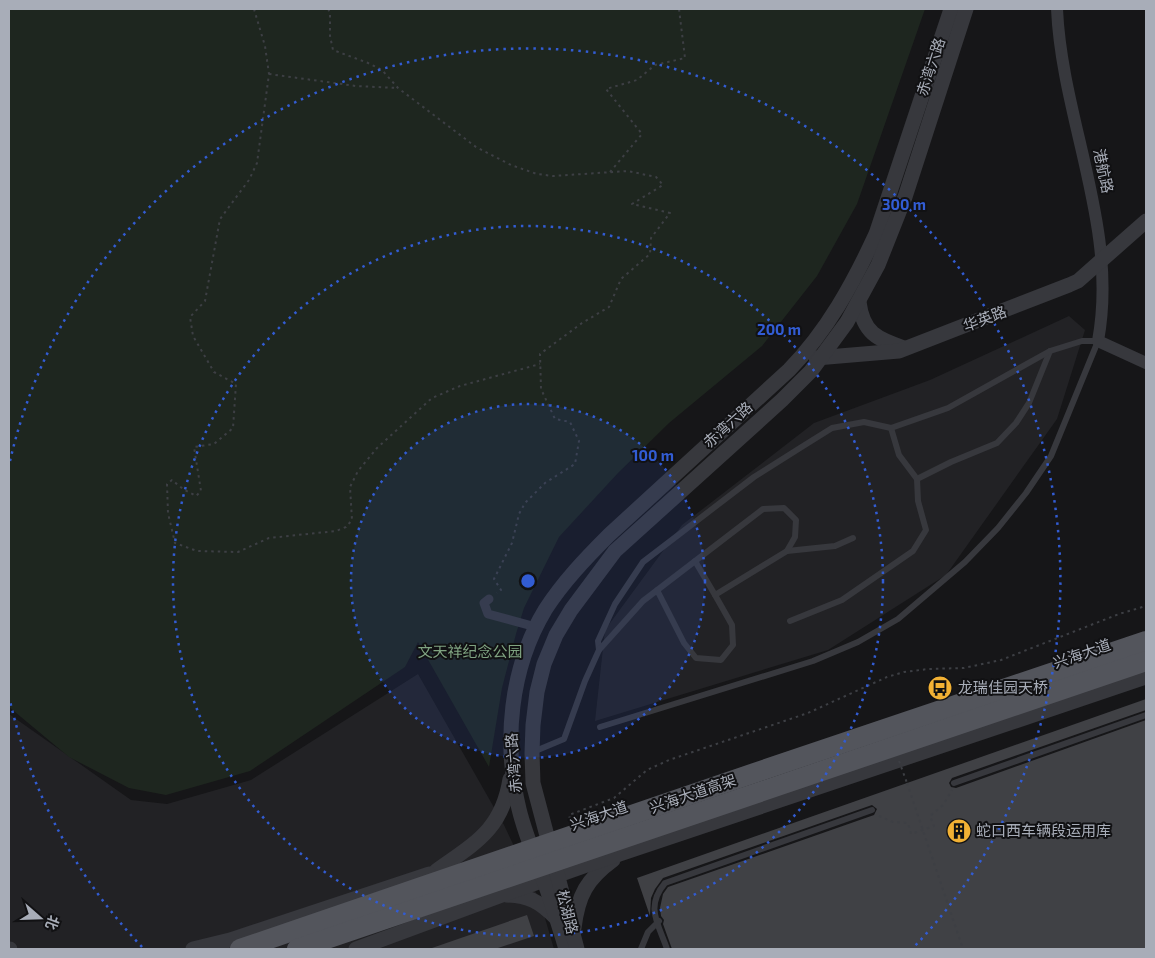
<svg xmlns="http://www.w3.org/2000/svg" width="1155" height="958" font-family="'Exo 2','Noto Sans SC',sans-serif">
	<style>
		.built { fill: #222225 }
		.green { fill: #1e261f }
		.building { fill: #404145 }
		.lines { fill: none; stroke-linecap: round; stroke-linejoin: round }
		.path { stroke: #3d3f44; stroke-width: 2; stroke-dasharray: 2.5 4; stroke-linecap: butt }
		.service { stroke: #37383d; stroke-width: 6 }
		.pedestrian { stroke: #37383d; stroke-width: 9 }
		.minor { stroke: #37383d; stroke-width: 12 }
		.tertiary { stroke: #37383d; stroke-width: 15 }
		.path-bridge { stroke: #3d3f44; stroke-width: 2; stroke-dasharray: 2.5 4; stroke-linecap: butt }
		.primary-bridge { stroke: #53555c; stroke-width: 20 }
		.ring { fill: none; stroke: #325cd3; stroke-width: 2.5; stroke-dasharray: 2.5 5 }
		.labels { text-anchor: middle; stroke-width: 4; stroke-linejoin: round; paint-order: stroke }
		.street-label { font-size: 15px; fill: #a8adb8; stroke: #111113 }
		.park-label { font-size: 15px; fill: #7fa381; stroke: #111113 }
		.poi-label { font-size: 15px; fill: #a8adb8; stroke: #111113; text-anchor: start }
		.centre { fill: #325cd3; stroke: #111113; stroke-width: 2.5 }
		.ring-label { font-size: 15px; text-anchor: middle; font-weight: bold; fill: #325cd3; stroke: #111113; stroke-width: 4; stroke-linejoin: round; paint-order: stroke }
	</style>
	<rect width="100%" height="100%" fill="#161618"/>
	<g class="built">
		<polygon points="1069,316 1085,330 1057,419 946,575 828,650 595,721 605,630 682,525 814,423 930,380"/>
		<polygon points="418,674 504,825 540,901 554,949 9,949 9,714 131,800 167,804 251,780"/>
	</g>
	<polygon class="green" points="9,9 925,9 857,204 817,276 762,346 669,423 618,473 559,537 524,608 516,634 502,688 489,767 418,642 405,667 250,771 166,795 129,788 69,757 9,707"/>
	<g class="building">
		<polygon points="1146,699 1146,710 952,778 949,783 951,787 956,788 1146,720 1146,949 672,949 663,924 664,920 661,916 660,908 663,894 668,887 874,815 877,809 872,805 663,878 655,889 651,898 650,916 637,878"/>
		<polygon points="527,915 534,936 495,949 432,949 432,948"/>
	</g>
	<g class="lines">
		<g class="path">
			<polyline points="254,9 265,46 269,74 257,163 249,180 220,219 205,301 190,317 193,336 214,372 236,384 233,428 214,444 194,447 201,491 196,496 183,489 172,480 167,484 168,513 175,543 197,551 238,552 269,538 336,531 346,527 352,520 350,487 358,471 377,448 432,398 460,386 540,364"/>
			<polyline points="328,9 330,12 330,36 333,50 368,63 382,70 398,88 476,147 511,165 537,174 553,176 628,171 656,177 663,185 632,204 670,213 651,238 650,254 621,279 609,307 582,323 540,354 541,389 555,419 570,422 579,441 575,464 545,483 525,503 519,514 512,543 494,579 501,590 497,593"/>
			<polyline points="269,74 356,86 398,88"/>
			<polyline points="610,172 642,134 606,89 637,80 655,65 685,58 679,9"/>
			<polyline points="907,783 963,949"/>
			<polyline points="879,816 893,822 908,823 911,834 934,826 930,816 943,805 952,790"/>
			<polyline points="570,819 569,815 614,798 647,770 669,760 808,713 887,677 904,672 928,669 964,668 1001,660 1119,614 1146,606"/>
		</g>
		<g class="service">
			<polyline points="891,428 899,455 917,479"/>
			<polyline points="787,551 835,546 853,538"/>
			<polyline points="695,561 715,595"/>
			<polyline points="790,621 842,600 913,551 926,530 918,501 917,479 951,462 997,443 1016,423 1029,403 1050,351"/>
			<polyline points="599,650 598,641 615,604 643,562 754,477 800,448 832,428 864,422 891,428 948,408 1050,351 1082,341 1098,341 1051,456 1026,493 998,528 965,562 898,619 858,642 813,661 600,727"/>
			<polyline points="533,752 564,739 585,681 599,650 643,601 763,509 784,508 796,520 795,537 787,551 715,595 732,625 733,645 721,660 696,658 684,643 657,590"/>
			<polyline points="954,783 1146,715"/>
			<polyline points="641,949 648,932 659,921"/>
			<path d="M667,949C658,923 645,907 665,883L872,810"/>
		</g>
		<polyline class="pedestrian" points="489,599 484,603 488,614 536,627"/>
		<path class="minor" d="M1057,9C1062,120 1119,228 1098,341L1146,363"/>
		<g class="tertiary">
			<path d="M859,302C863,333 877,339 904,348"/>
			<polyline points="816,358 899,351 1069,285 1078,281 1146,221"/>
			<path d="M436,871C475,843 502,830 510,779"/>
			<path d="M506,895C529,896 539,901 556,918"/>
			<path d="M574,928C578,895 587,879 613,860"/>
			<polyline points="9,949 10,949"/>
			<polyline points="193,949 230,940 429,874"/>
			<polyline points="356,949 502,895 584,866 1146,677"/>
			<path d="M566,949C559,926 552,903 544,881C535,857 525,834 519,809C503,743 510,668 545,610C563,582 586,558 609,535L789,370C827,331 853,284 876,234L951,9"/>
			<polyline points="577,949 533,783 532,753 533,725 537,692 544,664 556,635 571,610 615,551 782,400 811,371 847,322 878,265 905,197 966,9"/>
		</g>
		<polyline class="path-bridge" points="899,761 907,783"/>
		<g class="primary-bridge">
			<polyline points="240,949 769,768 1146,641"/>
			<polyline points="297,949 1146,661"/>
		</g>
	</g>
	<circle cx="528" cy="581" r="177" fill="#325cd3" fill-opacity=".12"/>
	<g class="ring">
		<circle cx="528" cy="581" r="177"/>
		<circle cx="528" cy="581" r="355"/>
		<path d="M142 947A532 532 0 0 1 10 701M10 461A532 532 0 1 1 914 947"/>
	</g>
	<defs>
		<symbol id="bus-disc" viewBox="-11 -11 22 22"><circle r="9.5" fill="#f2b134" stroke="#111113"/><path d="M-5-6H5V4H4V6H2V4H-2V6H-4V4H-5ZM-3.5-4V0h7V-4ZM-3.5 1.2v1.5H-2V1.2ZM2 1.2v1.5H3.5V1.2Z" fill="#111"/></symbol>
		<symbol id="building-disc" viewBox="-11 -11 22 22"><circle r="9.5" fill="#f2b134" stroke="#111113"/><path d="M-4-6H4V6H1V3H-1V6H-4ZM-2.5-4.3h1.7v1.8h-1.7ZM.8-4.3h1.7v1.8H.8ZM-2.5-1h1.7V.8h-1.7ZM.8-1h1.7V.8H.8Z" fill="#111"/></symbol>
	</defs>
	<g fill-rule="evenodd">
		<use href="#bus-disc" x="926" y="674" width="28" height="28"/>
		<use href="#building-disc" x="945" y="817" width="28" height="28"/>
	</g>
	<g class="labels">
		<g class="street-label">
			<text transform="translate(931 67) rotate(-72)" y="5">赤湾六路</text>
			<text transform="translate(1103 171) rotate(78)" y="5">港航路</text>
			<text transform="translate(985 319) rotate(-21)" y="5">华英路</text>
			<text transform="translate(728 425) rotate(-42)" y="5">赤湾六路</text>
			<text transform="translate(1082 654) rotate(-19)" y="5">兴海大道</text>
			<text transform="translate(514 763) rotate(-95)" y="5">赤湾六路</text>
			<text transform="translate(693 794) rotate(-19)" y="5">兴海大道高架</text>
			<text transform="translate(599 816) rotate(-19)" y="5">兴海大道</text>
			<text transform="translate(567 912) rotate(76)" y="5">松湖路</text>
		</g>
		<g class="park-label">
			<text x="470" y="657">文天祥纪念公园</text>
		</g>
		<g class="poi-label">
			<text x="958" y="693">龙瑞佳园天桥</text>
			<text x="976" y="836">蛇口西车辆段运用库</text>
		</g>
	</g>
	<circle cx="528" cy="581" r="8" class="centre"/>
	<g class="ring-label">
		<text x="904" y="210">300 m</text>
		<text x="779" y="335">200 m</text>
		<text x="653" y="461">100 m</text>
	</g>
	<rect width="1155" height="958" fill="none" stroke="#a8adb8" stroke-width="20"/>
	<g transform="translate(40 918) rotate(110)" stroke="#111113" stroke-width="4" paint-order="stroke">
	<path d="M0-4L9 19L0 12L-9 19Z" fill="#a8adb8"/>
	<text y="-8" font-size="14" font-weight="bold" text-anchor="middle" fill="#a8adb8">北</text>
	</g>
</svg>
